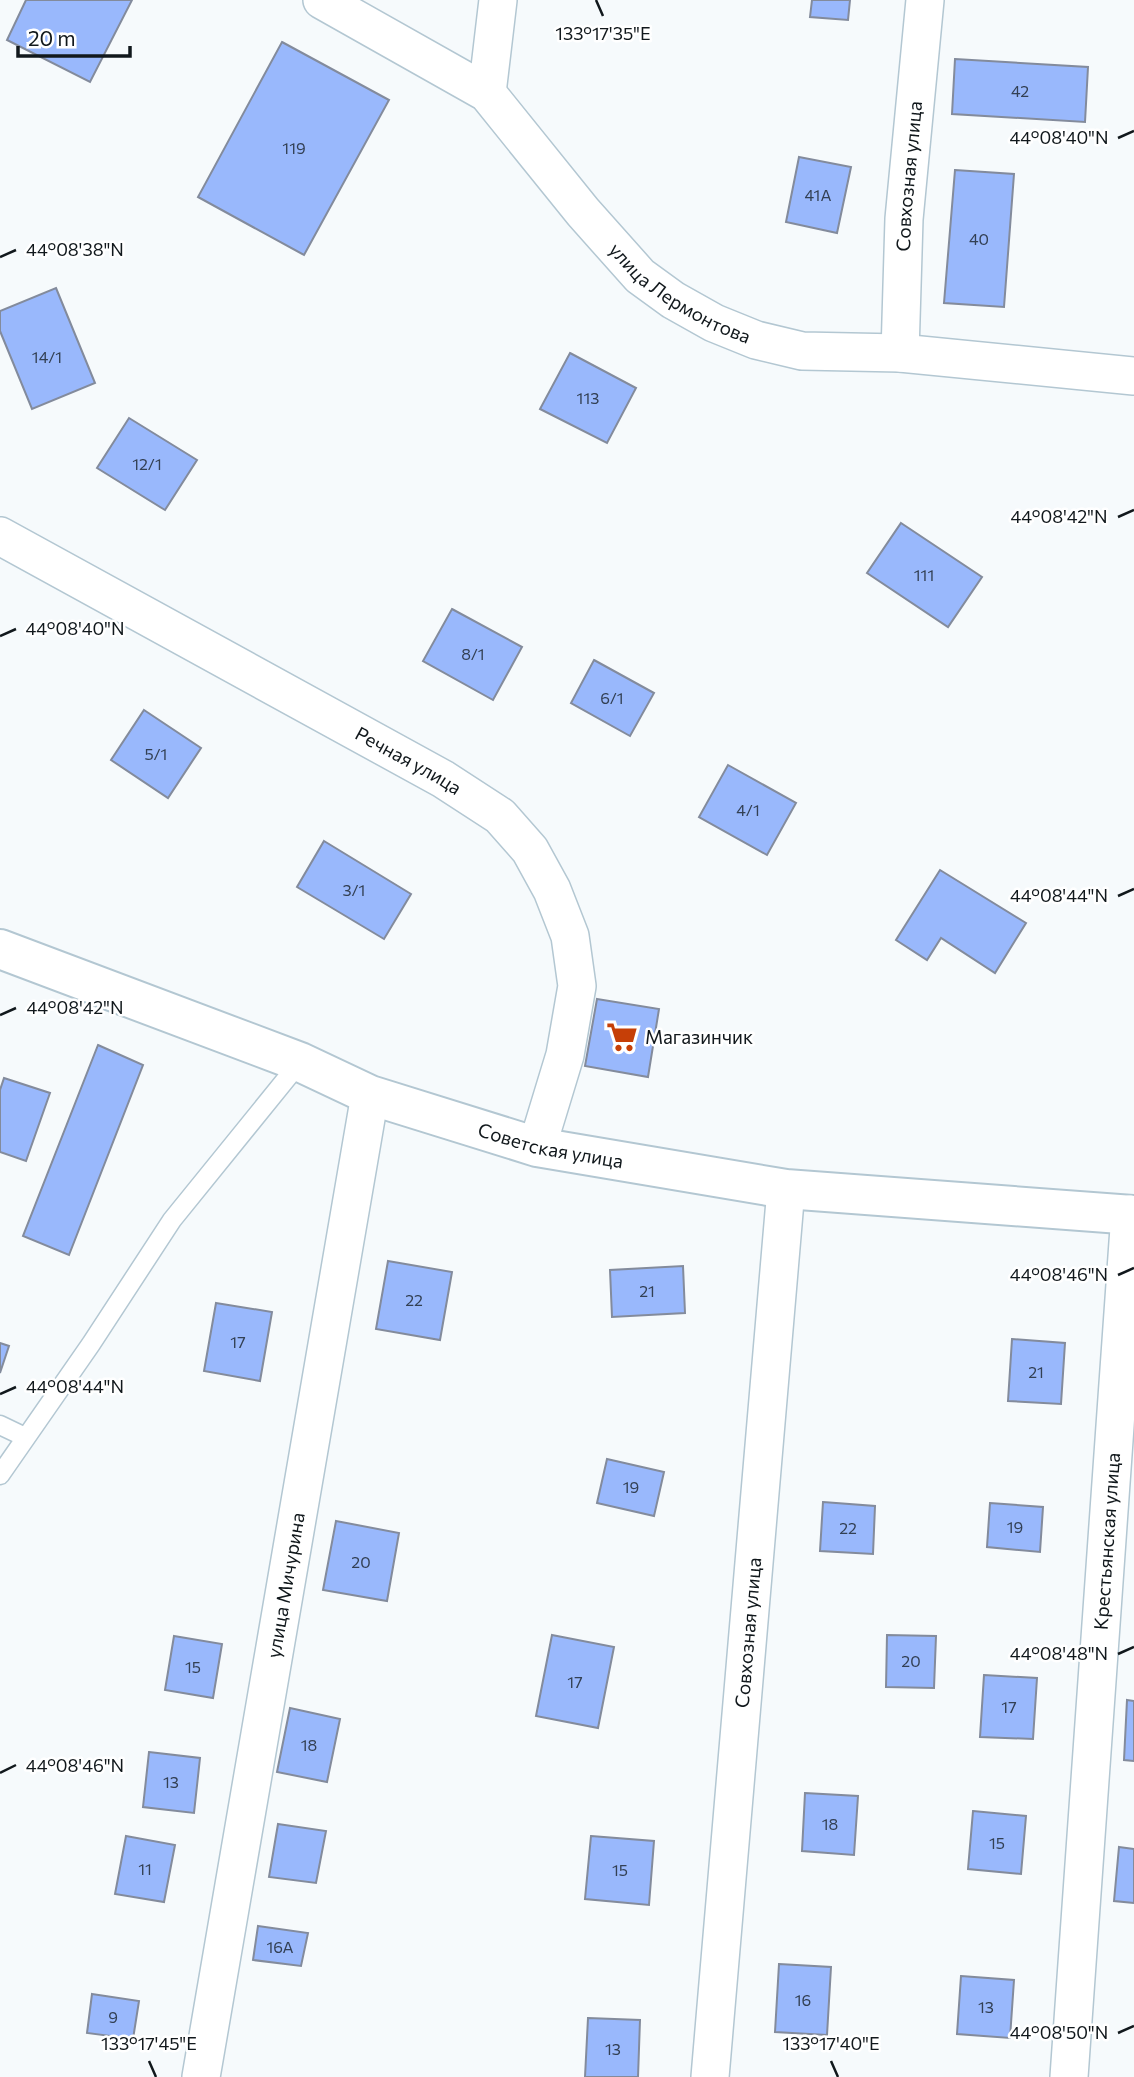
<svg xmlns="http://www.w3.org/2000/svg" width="1134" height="2077" font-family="Commissioner,sans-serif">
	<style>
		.building { fill: #99b8fc; stroke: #838b9c; stroke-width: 2 }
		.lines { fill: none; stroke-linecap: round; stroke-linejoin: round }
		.lane-casing { stroke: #b3c7d2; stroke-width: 21 }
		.street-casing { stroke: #b3c7d2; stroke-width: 40 }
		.secondary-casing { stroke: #b3c7d2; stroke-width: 42 }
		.lane { stroke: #fff; stroke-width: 18 }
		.street { stroke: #fff; stroke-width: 37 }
		.secondary { stroke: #fff; stroke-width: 38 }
		.ticks { fill: none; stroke: #11181c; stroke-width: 2.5 }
		.labels { text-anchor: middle; stroke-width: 5; stroke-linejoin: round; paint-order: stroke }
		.number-label { font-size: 16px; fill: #334054 }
		.street-label { font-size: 19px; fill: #11181c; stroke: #fff }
		.poi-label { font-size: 19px; fill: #11181c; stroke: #fff; text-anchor: start }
		.ticks-label { font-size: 18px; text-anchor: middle; fill: #11181c; stroke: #fff; stroke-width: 5; stroke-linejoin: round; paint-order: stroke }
	</style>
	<rect width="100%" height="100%" fill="#f6fafc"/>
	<g class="building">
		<polygon points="26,0 132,0 90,82 7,40"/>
		<polygon points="812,0 850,0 848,20 810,17"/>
		<polygon points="282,42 389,100 304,255 198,197"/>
		<polygon points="955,59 1088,67 1085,122 952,114"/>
		<polygon points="799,157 851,167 837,233 786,222"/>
		<polygon points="955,170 1014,174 1004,307 944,303"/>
		<polygon points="56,288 95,383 32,409 0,331 0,311"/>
		<polygon points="570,353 636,388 607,443 540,409"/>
		<polygon points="129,418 197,460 165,510 97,468"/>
		<polygon points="901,523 982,577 948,627 867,573"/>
		<polygon points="452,609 522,647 493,700 423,661"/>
		<polygon points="594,660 654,693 630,736 571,703"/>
		<polygon points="144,710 201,748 168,798 111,760"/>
		<polygon points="728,765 796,803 767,855 699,817"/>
		<polygon points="324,841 411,894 384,939 297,887"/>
		<polygon points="940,870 1026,923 995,973 941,938 927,960 896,940"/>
		<polygon points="597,999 659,1009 648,1077 585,1066"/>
		<polygon points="98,1045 143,1065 69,1255 23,1236"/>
		<polygon points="4,1078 50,1093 26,1161 0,1152 0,1090"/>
		<polygon points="388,1261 452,1272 440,1340 376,1329"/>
		<polygon points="683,1266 685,1313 612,1317 610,1270"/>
		<polygon points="216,1303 272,1312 260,1381 204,1371"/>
		<polygon points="1012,1339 1065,1343 1061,1404 1008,1401"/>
		<polygon points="0,1343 9,1346 0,1373"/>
		<polygon points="607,1459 664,1472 654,1516 597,1503"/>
		<polygon points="823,1502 875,1506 873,1554 820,1551"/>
		<polygon points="990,1503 1043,1507 1040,1552 987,1547"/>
		<polygon points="336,1521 399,1533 387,1601 323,1590"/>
		<polygon points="552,1635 614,1647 598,1728 536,1716"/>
		<polygon points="887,1635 936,1636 934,1688 886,1687"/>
		<polygon points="174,1636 222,1644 213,1698 165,1690"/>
		<polygon points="984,1675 1037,1678 1033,1739 980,1737"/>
		<polygon points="1127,1700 1134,1701 1134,1761 1124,1760"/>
		<polygon points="290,1708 340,1719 327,1782 277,1772"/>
		<polygon points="149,1752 200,1758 194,1813 143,1807"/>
		<polygon points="805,1793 858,1796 854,1855 802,1851"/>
		<polygon points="973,1811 1026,1816 1021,1874 968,1869"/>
		<polygon points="278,1824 326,1831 316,1883 269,1877"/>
		<polygon points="126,1836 175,1845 164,1902 115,1894"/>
		<polygon points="591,1836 654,1841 649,1905 585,1899"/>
		<polygon points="1119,1847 1134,1849 1134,1903 1114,1901"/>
		<polygon points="258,1926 308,1933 301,1966 253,1960"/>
		<polygon points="779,1964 831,1967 827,2035 775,2032"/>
		<polygon points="961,1976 1014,1980 1010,2038 957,2034"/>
		<polygon points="92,1994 139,2001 133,2039 87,2033"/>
		<polygon points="588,2018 640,2020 638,2077 585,2077"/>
	</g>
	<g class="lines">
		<defs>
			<g id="lane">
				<polyline points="0,1425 25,1437"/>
				<polyline points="0,1475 91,1344 172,1220 300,1062"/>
			</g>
			<g id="street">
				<path id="s1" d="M322,0L487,93L583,212L640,276L673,300L714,323L756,340L802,351L900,353L1134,376"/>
				<polyline points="487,93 498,0"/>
				<path id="s2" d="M900,353L904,219L925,0"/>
				<path id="s3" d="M0,536L443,779L500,816L530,850L552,890L570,936L577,986L565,1055L537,1147"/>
				<path id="s4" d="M201,2077L370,1095"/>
				<path id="s5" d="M710,2077L786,1189"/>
				<path id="s6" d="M1069,2077L1130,1214"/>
			</g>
			<g id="secondary">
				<path id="s7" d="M0,949L300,1062L370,1095L537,1147L786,1189L1134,1215"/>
			</g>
		</defs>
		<use href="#lane" class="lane-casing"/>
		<use href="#street" class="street-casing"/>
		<use href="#secondary" class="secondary-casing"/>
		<use href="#lane" class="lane"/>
		<use href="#street" class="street"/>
		<use href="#secondary" class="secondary"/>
	</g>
	<path class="ticks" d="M596,0L603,16M1118,138L1134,131M0,257L16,250M1118,517L1134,510M0,636L16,629M1118,896L1134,889M0,1015L16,1008M1118,1275L1134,1268M0,1394L16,1387M1118,1654L1134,1647M0,1773L16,1765M1118,2033L1134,2026M149,2061L156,2077M831,2061L838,2077"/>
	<defs>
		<symbol id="supermarket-bare" viewBox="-9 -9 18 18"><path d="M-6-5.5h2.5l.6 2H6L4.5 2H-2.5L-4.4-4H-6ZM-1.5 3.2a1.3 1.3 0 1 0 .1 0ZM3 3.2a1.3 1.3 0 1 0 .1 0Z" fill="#c63f07" stroke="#fff" stroke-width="2.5" paint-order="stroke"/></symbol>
	</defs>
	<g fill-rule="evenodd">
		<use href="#supermarket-bare" x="600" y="1015" width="44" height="44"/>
	</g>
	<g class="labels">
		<g class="number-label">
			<text x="1020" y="97">42</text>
			<text x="294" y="154">119</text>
			<text x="818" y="201">41А</text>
			<text x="979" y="245">40</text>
			<text x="47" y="363">14/1</text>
			<text x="588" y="404">113</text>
			<text x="147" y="470">12/1</text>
			<text x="924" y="581">111</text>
			<text x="473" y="660">8/1</text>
			<text x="612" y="704">6/1</text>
			<text x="156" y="760">5/1</text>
			<text x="748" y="816">4/1</text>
			<text x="354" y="896">3/1</text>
			<text x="647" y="1297">21</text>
			<text x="414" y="1306">22</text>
			<text x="238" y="1348">17</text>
			<text x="1036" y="1378">21</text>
			<text x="631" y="1493">19</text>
			<text x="1015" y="1533">19</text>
			<text x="848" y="1534">22</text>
			<text x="361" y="1568">20</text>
			<text x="911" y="1667">20</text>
			<text x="193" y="1673">15</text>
			<text x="575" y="1688">17</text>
			<text x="1009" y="1713">17</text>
			<text x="309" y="1751">18</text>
			<text x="171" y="1788">13</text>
			<text x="830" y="1830">18</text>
			<text x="997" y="1849">15</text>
			<text x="145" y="1875">11</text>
			<text x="620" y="1876">15</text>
			<text x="280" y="1953">16А</text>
			<text x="803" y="2006">16</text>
			<text x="986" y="2013">13</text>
			<text x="113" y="2023">9</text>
			<text x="613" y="2055">13</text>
		</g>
		<g class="street-label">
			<text dy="7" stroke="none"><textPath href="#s2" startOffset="177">Совхозная улица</textPath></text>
			<text dy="7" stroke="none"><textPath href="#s1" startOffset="471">улица Лермонтова</textPath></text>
			<text dy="7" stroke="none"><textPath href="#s3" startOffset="466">Речная улица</textPath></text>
			<text dy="7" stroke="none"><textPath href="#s7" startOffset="586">Советская улица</textPath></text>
			<text dy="7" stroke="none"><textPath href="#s6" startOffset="537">Крестьянская улица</textPath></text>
			<text dy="7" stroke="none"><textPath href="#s4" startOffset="499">улица Мичурина</textPath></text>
			<text dy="7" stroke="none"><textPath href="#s5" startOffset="446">Совхозная улица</textPath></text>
		</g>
		<g class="poi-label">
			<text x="645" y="1044">Магазинчик</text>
		</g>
	</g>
	<g class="ticks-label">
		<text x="603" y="40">133°17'35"E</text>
		<text x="1059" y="144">44°08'40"N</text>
		<text x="75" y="256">44°08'38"N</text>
		<text x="1059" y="523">44°08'42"N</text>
		<text x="75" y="635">44°08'40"N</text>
		<text x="1059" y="902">44°08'44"N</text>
		<text x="75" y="1014">44°08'42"N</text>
		<text x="1059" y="1281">44°08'46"N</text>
		<text x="75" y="1393">44°08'44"N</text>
		<text x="1059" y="1660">44°08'48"N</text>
		<text x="75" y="1772">44°08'46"N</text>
		<text x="1059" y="2039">44°08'50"N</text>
		<text x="149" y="2050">133°17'45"E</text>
		<text x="831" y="2050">133°17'40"E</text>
	</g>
	<path d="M18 46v10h112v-10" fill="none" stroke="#11181c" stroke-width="3.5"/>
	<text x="28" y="46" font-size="21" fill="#11181c" stroke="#ffffff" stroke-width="5" paint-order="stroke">20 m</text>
</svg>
